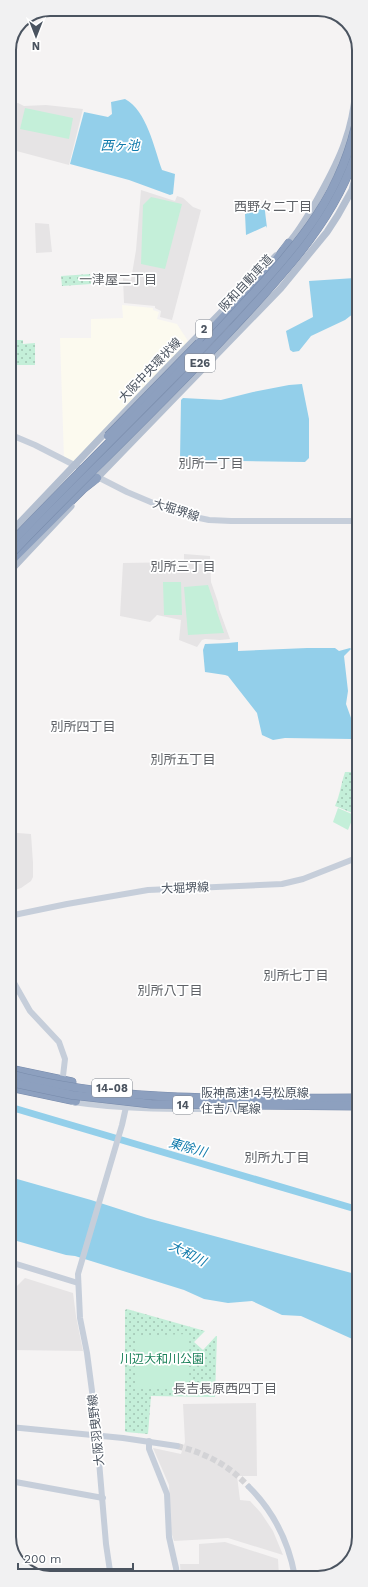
<svg xmlns="http://www.w3.org/2000/svg" width="368" height="1587" font-family="'Work Sans','Noto Sans JP',sans-serif">
	<style>
		.commercial { fill: #fcfaef }
		.education { fill: #e6e4e5 }
		.grass { fill: url(#grass-dots) }
		.pitch { fill: #c4efd9 }
		.water { fill: #93cfea }
		.lines { fill: none; stroke-linecap: round; stroke-linejoin: round }
		.river { stroke: #93cfea; stroke-width: 7 }
		.secondary-tunnel { stroke: #d3d3d6; stroke-width: 6; stroke-dasharray: 6 3; stroke-linecap: butt }
		.highway-casing { stroke: #788bab; stroke-width: 9 }
		.secondary { stroke: #c6ceda; stroke-width: 6 }
		.primary { stroke: #b4bfd0; stroke-width: 7 }
		.highway { stroke: #8da0bf; stroke-width: 8 }
		.highway-bridge-casing { stroke: #788bab; stroke-width: 9; stroke-linecap: butt }
		.highway-bridge { stroke: #8da0bf; stroke-width: 8 }
		.labels { text-anchor: middle; stroke-width: 3.5; stroke-linejoin: round; paint-order: stroke }
		.shield { fill: #fff; stroke: #818790; stroke-width: 1 }
		.shield-label { font-size: 11px; font-weight: bold; fill: #4b5460 }
		.street-label { font-size: 12px; fill: #4b5460; stroke: #fff }
		.park-label { font-size: 12px; fill: #1b8159; stroke: #fff }
		.water-label { font-size: 13px; font-style: italic; fill: #117bac; stroke: #fff }
		.neighbourhood-label { font-size: 13px; fill: #5f6267; stroke: #fff }
		.rim { fill: none; stroke: #4b5460; stroke-width: 2 }
	</style>
	<defs>
		<pattern id="grass-dots" width="8" height="8" patternUnits="userSpaceOnUse"><rect width="8" height="8" fill="#c4efd9"/><path d="M2 2h.1M6 6h.1" fill="none" stroke="#a1c4b3" stroke-width="1.8" stroke-linecap="round"/></pattern>
	</defs>
	<rect width="100%" height="100%" fill="#f5f3f3"/>
	<polygon class="commercial" points="122,305 153,308 153,310 159,312 157,319 177,324 190,344 75,465 64,459 60,338 91,338 91,319 123,318"/>
	<g class="education">
		<polygon points="18,103 24,106 46,105 83,109 69,165 9,149 9,105"/>
		<polygon points="141,190 175,201 177,196 183,198 193,207 201,210 172,320 160,317 161,311 155,308 155,306 124,303 123,278 131,280 136,250"/>
		<polygon points="35,223 49,224 52,252 36,253"/>
		<polygon points="184,554 210,556 211,582 218,602 219,609 230,639 220,640 205,639 202,640 197,647 179,640 181,620 157,615 150,622 120,616 123,563 184,562"/>
		<polygon points="9,720 13,720 16,723 17,833 31,834 33,863 33,877 31,881 21,888 9,892"/>
		<polygon points="25,1278 73,1293 76,1316 83,1351 12,1350 15,1291 17,1286"/>
		<polygon points="256,1403 257,1476 237,1476 240,1500 250,1501 261,1513 273,1531 283,1555 228,1538 174,1541 171,1532 169,1485 153,1448 181,1454 185,1442 183,1404"/>
		<polygon points="225,1542 278,1559 279,1577 181,1577 180,1564 199,1564 199,1544"/>
	</g>
	<g class="grass">
		<polygon points="90,274 91,284 62,286 61,276"/>
		<polygon points="16,340 23,340 23,344 35,343 35,365 13,365 12,355 16,355"/>
		<path d="M345,772H353L359,775V802L355,814L335,806C340,795 341,784 345,772Z"/>
		<polygon points="127,1309 205,1331 194,1342 203,1350 216,1336 217,1336 215,1397 151,1396 148,1434 126,1432 125,1431 125,1310"/>
	</g>
	<g class="pitch">
		<polygon points="25,108 73,118 69,139 20,129"/>
		<polygon points="151,197 182,204 165,269 141,264 143,205"/>
		<polygon points="163,582 181,582 182,615 164,615"/>
		<polygon points="208,585 224,633 188,635 184,587"/>
		<polygon points="338,808 354,815 348,830 333,822"/>
		<polygon points="188,1334 189,1388 136,1388 137,1336"/>
	</g>
	<g class="water">
		<path d="M125,99C147,111 154,148 162,170L175,174L173,194L170,195L129,180L70,164L84,112L108,117L112,114L111,102Z"/>
		<polygon points="264,203 267,228 266,226 246,235 245,214"/>
		<polygon points="355,278 357,279 358,310 345,320 311,336 299,351 293,352 290,350 286,331 313,317 309,281"/>
		<polygon points="302,384 309,419 309,458 305,462 180,460 181,400 183,398 221,400 253,392 289,385"/>
		<polygon points="238,642 238,651 307,648 335,648 339,651 350,648 351,649 344,656 348,691 346,704 355,729 355,735 351,739 285,738 273,740 262,735 257,713 228,676 225,675 205,672 203,650 205,644 228,643"/>
		<polygon points="10,1177 91,1200 147,1218 359,1275 359,1342 301,1316 282,1315 252,1301 228,1303 204,1299 184,1290 75,1256 66,1255 10,1239"/>
	</g>
	<g class="lines">
		<polyline class="river" points="10,1107 359,1210"/>
		<path class="secondary-tunnel" d="M177,1446C205,1453 229,1465 249,1487"/>
		<defs>
			<g id="highway">
				<polyline points="199,343 273,264 289,243"/>
				<polyline points="9,563 83,489 97,478"/>
				<polyline points="10,1069 72,1082"/>
				<polyline points="10,1087 76,1101"/>
			</g>
		</defs>
		<use href="#highway" class="highway-casing"/>
		<g class="secondary">
			<polyline points="9,434 35,445 127,492 153,503 190,516 209,520 231,521 358,521"/>
			<polyline points="9,916 67,904 148,890 282,884 303,879 359,857"/>
			<polyline points="9,974 30,1011 59,1042 65,1059 63,1076"/>
			<path d="M73,1102C127,1110 182,1109 237,1109"/>
			<polyline points="10,1262 78,1283"/>
			<polyline points="10,1427 123,1438 177,1446"/>
			<polyline points="149,1441 149,1449 167,1494 169,1537 176,1568 177,1577"/>
			<polyline points="10,1481 103,1498"/>
			<path d="M249,1487C273,1511 289,1543 295,1577"/>
			<polyline points="111,1578 106,1544 95,1414 87,1353 80,1318 78,1274 122,1125 128,1098"/>
		</g>
		<g class="primary">
			<path d="M285,247C298,234 307,217 316,202C327,182 338,163 345,142C357,109 358,73 357,39"/>
			<polyline points="94,481 281,288 327,232 338,215 352,190 358,167"/>
			<polyline points="9,534 162,373 276,256"/>
			<polyline points="9,572 71,506"/>
		</g>
		<use href="#highway" class="highway"/>
		<defs>
			<g id="highway-bridge">
				<polyline points="108,436 199,343"/>
				<path d="M9,545C63,488 119,433 174,377C199,352 223,326 247,300C299,245 344,191 358,114"/>
				<path d="M9,556C82,479 160,407 232,329C283,274 336,220 358,147"/>
				<path d="M10,1074C123,1104 242,1098 359,1098"/>
				<polyline points="10,1082 72,1095 151,1104 359,1106"/>
			</g>
		</defs>
		<use href="#highway-bridge" class="highway-bridge-casing"/>
		<use href="#highway-bridge" class="highway-bridge"/>
	</g>
	<g class="labels">
		<g class="shield">
			<rect x="196" y="320" width="16" height="18" rx="3"/>
			<rect x="185" y="354" width="30" height="18" rx="3"/>
			<rect x="92" y="1079" width="40" height="18" rx="3"/>
			<rect x="173" y="1096" width="20" height="18" rx="3"/>
		</g>
		<g class="shield-label">
			<text x="204" y="333">2</text>
			<text x="200" y="367">E26</text>
			<text x="112" y="1092">14-08</text>
			<text x="183" y="1109">14</text>
		</g>
		<g class="street-label">
			<text transform="translate(246 283) rotate(-47)" y="4">阪和自動車道</text>
			<text transform="translate(150 370) rotate(-46)" y="4">大阪中央環状線</text>
			<text transform="translate(176 510) rotate(18)" y="4">大堀堺線</text>
			<text transform="translate(185 888) rotate(-2)" y="4">大堀堺線</text>
			<text x="255" y="1097">阪神高速14号松原線</text>
			<text x="231" y="1113">住吉八尾線</text>
			<text transform="translate(96 1430) rotate(-96)" y="4">大阪羽曳野線</text>
		</g>
		<g class="park-label">
			<text x="162" y="1363">川辺大和川公園</text>
		</g>
		<g class="water-label">
			<text x="120" y="150">西ヶ池</text>
			<text transform="translate(188 1147) rotate(16)" y="5">東除川</text>
			<text transform="translate(188 1253) rotate(27)" y="5">大和川</text>
		</g>
		<g class="neighbourhood-label">
			<text x="273" y="211">西野々二丁目</text>
			<text x="118" y="284">一津屋二丁目</text>
			<text x="211" y="468">別所一丁目</text>
			<text x="183" y="571">別所三丁目</text>
			<text x="83" y="731">別所四丁目</text>
			<text x="183" y="764">別所五丁目</text>
			<text x="296" y="980">別所七丁目</text>
			<text x="170" y="995">別所八丁目</text>
			<text x="277" y="1162">別所九丁目</text>
			<text x="225" y="1393">長吉長原西四丁目</text>
		</g>
	</g>
	<path d="M0 0H368V1587H0ZM50 16H318A34 34 0 0 1 352 50V1537A34 34 0 0 1 318 1571H50A34 34 0 0 1 16 1537V50A34 34 0 0 1 50 16Z" fill="#f1f1f2" fill-rule="evenodd"/>
	<path class="rim" d="M50 16H318A34 34 0 0 1 352 50V1537A34 34 0 0 1 318 1571H50A34 34 0 0 1 16 1537V50A34 34 0 0 1 50 16Z"/>
	<g transform="translate(36 36) rotate(180)" stroke="#ffffff" stroke-width="3" paint-order="stroke">
	<path d="M0-3L7 15L0 10L-7 15Z" fill="#4b5460"/>
	<text y="-6" font-size="11" font-weight="bold" text-anchor="middle" fill="#4b5460">N</text>
	</g>
	<path d="M18 1563v6h115v-6" fill="none" stroke="#4b5460" stroke-width="2"/>
	<text x="24" y="1563" font-size="12" fill="#4b5460" stroke="#ffffff" stroke-width="3" paint-order="stroke">200 m</text>
</svg>
